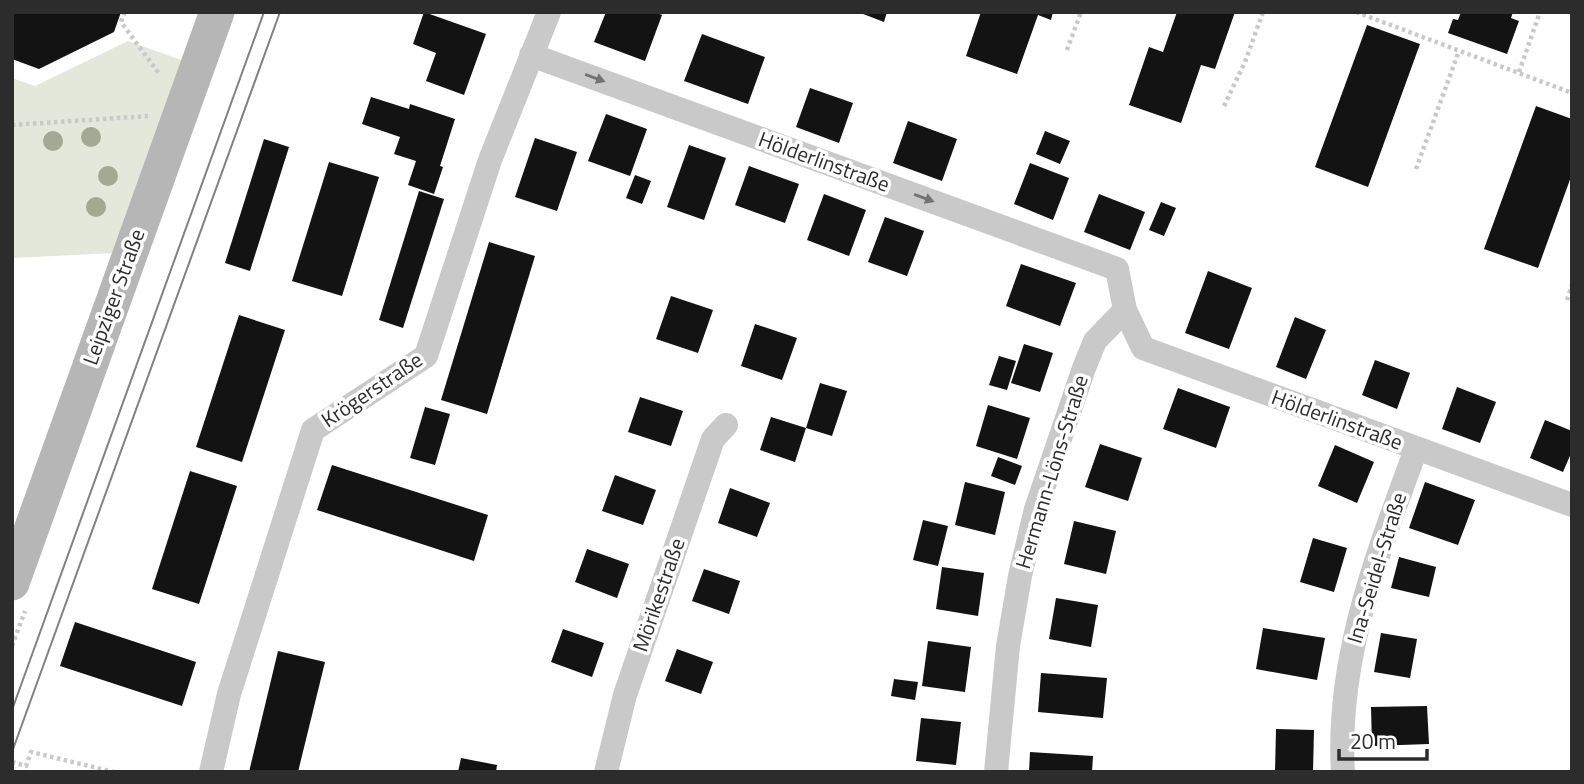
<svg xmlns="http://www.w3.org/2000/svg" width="1584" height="784" font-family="'Titillium Web',sans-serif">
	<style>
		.green { fill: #e4e8db }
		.building { fill: #131313 }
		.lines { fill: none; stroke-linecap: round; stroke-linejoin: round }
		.path { stroke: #c9c9c9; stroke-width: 4.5; stroke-dasharray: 3.5 3.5; stroke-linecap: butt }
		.street { stroke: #c9c9c9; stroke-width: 24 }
		.secondary { stroke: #b6b6b6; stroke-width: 35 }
		.tram { stroke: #818181; stroke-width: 2 }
		.tree { fill: #a2a995 }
		.oneway { fill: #737373 }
		.labels { text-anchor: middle; stroke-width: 7; stroke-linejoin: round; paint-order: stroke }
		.street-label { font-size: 21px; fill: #2c2c2c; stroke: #fff }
	</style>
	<rect width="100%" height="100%" fill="#fff"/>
	<polygon class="green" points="128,41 187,62 115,253 12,258 12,78 35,86"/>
	<g class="building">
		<polygon points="12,12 121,12 114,32 39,69 12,59"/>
		<polygon points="424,12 486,34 464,95 426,81 436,53 413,44"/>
		<polygon points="606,12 655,12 662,15 645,61 594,42"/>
		<polygon points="858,12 887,12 884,22"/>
		<polygon points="981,12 1053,12 1051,20 1038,15 1017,74 966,56"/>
		<polygon points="1177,12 1235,12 1215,69 1201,65 1181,123 1129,105 1149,47 1163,52"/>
		<polygon points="1461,12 1513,12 1511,18 1519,21 1507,54 1448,33 1453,19 1458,20"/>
		<polygon points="1367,25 1420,44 1368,187 1315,167"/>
		<polygon points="702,34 765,57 748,104 684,81"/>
		<polygon points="810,88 853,103 839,143 796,127"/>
		<polygon points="371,97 409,109 410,104 455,119 440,166 443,167 434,194 408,185 416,161 394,154 400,137 362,124"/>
		<polygon points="1536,106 1572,119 1572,174 1538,268 1484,249"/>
		<polygon points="606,114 647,129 630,176 588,161"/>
		<polygon points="908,121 957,139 942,181 893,163"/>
		<polygon points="1045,131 1070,141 1060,164 1036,154"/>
		<polygon points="535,138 577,152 557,211 515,197"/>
		<polygon points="264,139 289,147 250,271 225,263"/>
		<polygon points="689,145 726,158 704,220 667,207"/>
		<polygon points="329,162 379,177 342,296 292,281"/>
		<polygon points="1030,163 1069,178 1053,220 1014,204"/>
		<polygon points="749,166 799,184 785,223 735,205"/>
		<polygon points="635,175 651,181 642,204 626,198"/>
		<polygon points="419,191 444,199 403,328 379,320"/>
		<polygon points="824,194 866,210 849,256 807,240"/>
		<polygon points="1099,194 1145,212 1130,250 1084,232"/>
		<polygon points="1161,202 1176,208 1164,236 1149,230"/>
		<polygon points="885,217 924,231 907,276 868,262"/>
		<polygon points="489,242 535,256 487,414 441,400"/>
		<polygon points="1021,264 1076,283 1060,326 1006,306"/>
		<polygon points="1208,271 1252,288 1229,349 1185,333"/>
		<polygon points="671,296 713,310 698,353 656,339"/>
		<polygon points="239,315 285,330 242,462 196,447"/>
		<polygon points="1295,317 1326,330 1306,379 1276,367"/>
		<polygon points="755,324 797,338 782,380 741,366"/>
		<polygon points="1024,344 1053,353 1040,392 1011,383"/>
		<polygon points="999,356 1016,361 1007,390 989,385"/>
		<polygon points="1375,360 1410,373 1397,409 1362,395"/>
		<polygon points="820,383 847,391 832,436 806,428"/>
		<polygon points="1457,387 1496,402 1480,443 1442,429"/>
		<polygon points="1178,388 1230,407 1216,448 1163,429"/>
		<polygon points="640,397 683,411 671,446 628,432"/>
		<polygon points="988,405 1030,418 1017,459 976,446"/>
		<polygon points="425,407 450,414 435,465 410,458"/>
		<polygon points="771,417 806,428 795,462 760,450"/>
		<polygon points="1545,420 1572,431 1572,451 1563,472 1530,458"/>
		<polygon points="1100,444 1142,458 1128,501 1085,487"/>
		<polygon points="1335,445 1374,462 1357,503 1318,486"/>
		<polygon points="998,457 1022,466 1015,485 991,476"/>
		<polygon points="332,465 488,515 474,561 317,510"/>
		<polygon points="190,471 237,486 199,604 152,589"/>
		<polygon points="615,475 656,490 643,525 602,511"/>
		<polygon points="965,482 1005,492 995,535 955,525"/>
		<polygon points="1425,482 1475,500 1458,545 1409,528"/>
		<polygon points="730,488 770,503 757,537 718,523"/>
		<polygon points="923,520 948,526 938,566 913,560"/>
		<polygon points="1074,521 1116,531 1106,574 1064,564"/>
		<polygon points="1313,538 1347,548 1334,592 1300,582"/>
		<polygon points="587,549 629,564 617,598 575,582"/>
		<polygon points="1399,557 1436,567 1429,597 1391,588"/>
		<polygon points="942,567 984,573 978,616 936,609"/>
		<polygon points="704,569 740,581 729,614 692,601"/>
		<polygon points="1056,598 1098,605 1091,647 1049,639"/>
		<polygon points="75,622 196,662 182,706 60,666"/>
		<polygon points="1263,628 1325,638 1317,680 1256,669"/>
		<polygon points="563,629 604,643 592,677 551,662"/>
		<polygon points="1381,633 1417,639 1410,678 1374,672"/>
		<polygon points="928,641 971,647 965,692 922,686"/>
		<polygon points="677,649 713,662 701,694 665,681"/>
		<polygon points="278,651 325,662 298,772 249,772"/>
		<polygon points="1041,673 1107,678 1103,718 1038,712"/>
		<polygon points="894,679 918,682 915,700 891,696"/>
		<polygon points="1427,706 1429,744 1372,746 1371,707"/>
		<polygon points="921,718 961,722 956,765 916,761"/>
		<polygon points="1276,729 1314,730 1313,772 1275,772"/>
		<polygon points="1030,752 1093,756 1092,772 1029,772"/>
		<polygon points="461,758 497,765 496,772 458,772"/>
	</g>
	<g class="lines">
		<g class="path">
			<polyline points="125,12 121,22 160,75"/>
			<polyline points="1356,12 1572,93"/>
			<polyline points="1067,50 1081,12"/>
			<polyline points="1519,72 1540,12"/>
			<polyline points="1224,106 1245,62 1263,12"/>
			<polyline points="12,125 148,116"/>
			<polyline points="1416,169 1459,51"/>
			<polyline points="1567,300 1572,285"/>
			<polyline points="12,646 25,611"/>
			<polyline points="12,762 26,766 31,752 114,772"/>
		</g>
		<g class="street">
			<polyline points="531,55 1117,269 1125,310 1095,341 1084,368 1036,509 1020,576 1008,646 996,772"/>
			<polyline points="1125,310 1143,348 1572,505"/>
			<polyline points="211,772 229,694 313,430 426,356 490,160 549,12"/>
			<polyline points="606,772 625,695 713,439 726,425"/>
			<path d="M1343,772C1336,658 1378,553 1416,449"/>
		</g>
		<polyline class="secondary" points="12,583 217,12"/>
		<g class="tram">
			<polyline points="12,710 264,12"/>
			<polyline points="12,752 280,12"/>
		</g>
	</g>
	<g class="tree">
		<circle cx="91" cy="137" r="10"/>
		<circle cx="53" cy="141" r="10"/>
		<circle cx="108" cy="176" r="10"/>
		<circle cx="96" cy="207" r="10"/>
	</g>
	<defs><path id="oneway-solid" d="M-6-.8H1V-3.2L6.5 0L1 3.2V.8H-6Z" transform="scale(1.75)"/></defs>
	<g class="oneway">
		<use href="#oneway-solid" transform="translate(595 78) rotate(20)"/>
		<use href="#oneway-solid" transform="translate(924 198) rotate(20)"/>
	</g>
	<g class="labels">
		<g class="street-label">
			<text transform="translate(824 162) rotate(20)" y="7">Hölderlinstraße</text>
			<text transform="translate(114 297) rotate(-70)" y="7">Leipziger Straße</text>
			<text transform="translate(372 390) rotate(-34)" y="7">Krögerstraße</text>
			<text transform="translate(1337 420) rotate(20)" y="7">Hölderlinstraße</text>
			<text transform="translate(1052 472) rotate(-73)" y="7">Hermann-Löns-Straße</text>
			<text transform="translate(1377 568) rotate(-73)" y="7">Ina-Seidel-Straße</text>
			<text transform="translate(659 595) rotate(-71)" y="7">Mörikestraße</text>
		</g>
	</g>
	<rect width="1584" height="784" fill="none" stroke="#2c2c2c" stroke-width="28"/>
	<path d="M1339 749v10h88v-10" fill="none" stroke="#2c2c2c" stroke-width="3.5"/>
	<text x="1350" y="749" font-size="21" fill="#2c2c2c" stroke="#ffffff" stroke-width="5" paint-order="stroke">20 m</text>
</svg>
